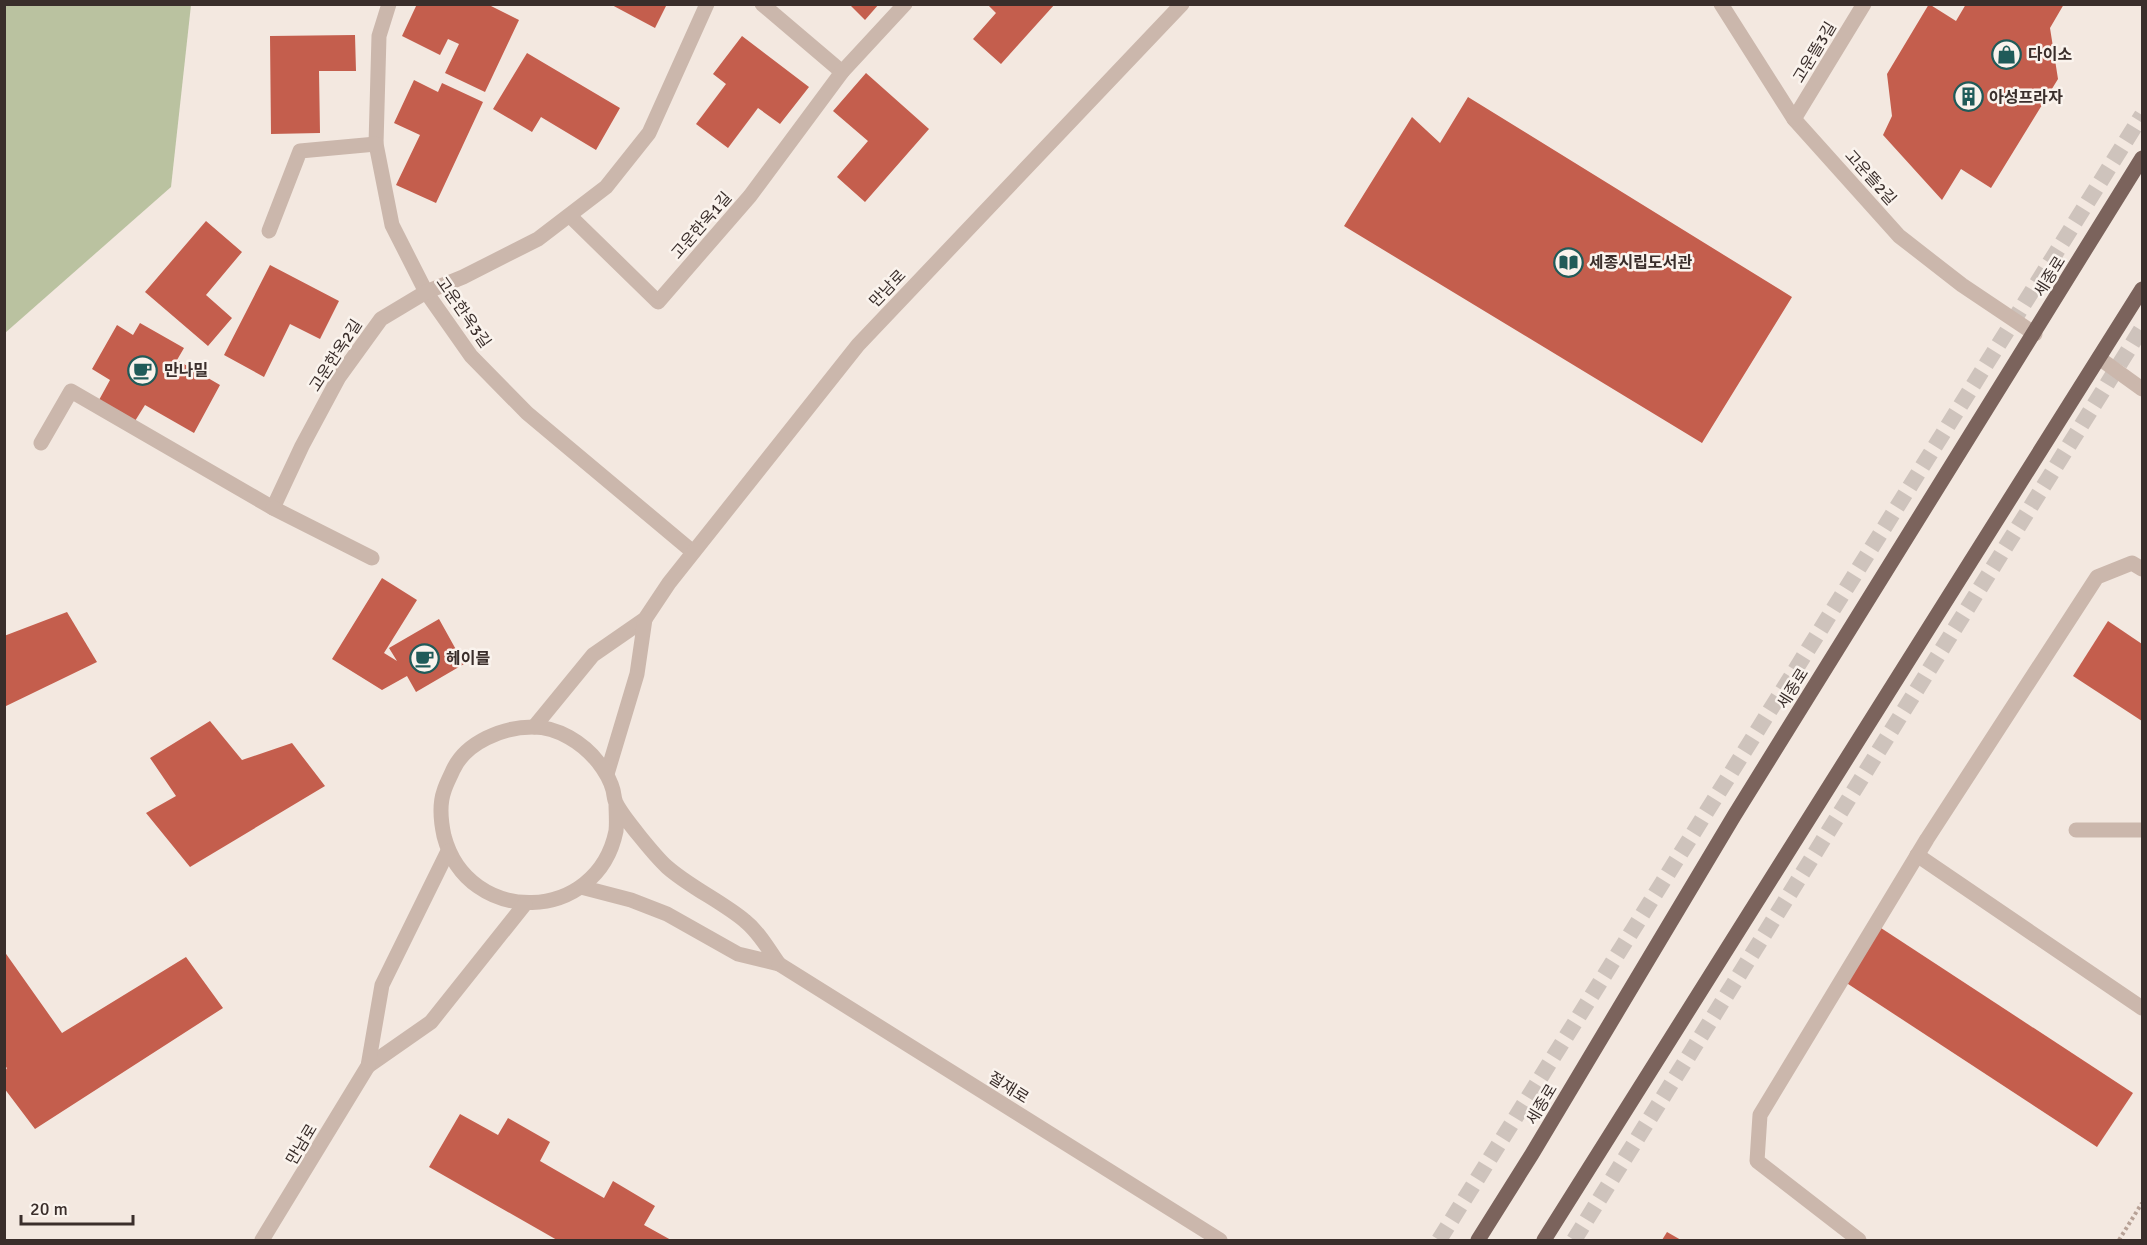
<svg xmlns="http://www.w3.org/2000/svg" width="2147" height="1245" font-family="Signika,'Noto Sans KR',sans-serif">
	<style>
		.green { fill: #bac2a0 }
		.building { fill: #c45e4d }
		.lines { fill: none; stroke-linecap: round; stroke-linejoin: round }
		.trunk-tunnel { stroke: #cec3bc; stroke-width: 16; stroke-dasharray: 16 8; stroke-linecap: butt }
		.path { stroke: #b7a196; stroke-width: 4; stroke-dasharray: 3 3; stroke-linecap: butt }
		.service { stroke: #cbb7ac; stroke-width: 15 }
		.minor { stroke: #cbb7ac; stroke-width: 15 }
		.tertiary { stroke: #cbb7ac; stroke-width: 15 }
		.primary { stroke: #7b635c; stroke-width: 15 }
		.labels { text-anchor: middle; stroke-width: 5; stroke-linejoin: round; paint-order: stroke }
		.street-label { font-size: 16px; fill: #3a2e2b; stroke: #faf3ed }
		.poi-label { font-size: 16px; font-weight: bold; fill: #3a2e2b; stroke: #faf3ed; text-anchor: start }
	</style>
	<rect width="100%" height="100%" fill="#f3e8e0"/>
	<polygon class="green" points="5,4 191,5 171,187 5,333"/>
	<g class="building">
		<polygon points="417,4 487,4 519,20 485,92 445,73 459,44 448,39 440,55 402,36"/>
		<polygon points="610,4 667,4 655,28"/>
		<polygon points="849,4 879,4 865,20"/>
		<polygon points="987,4 1055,4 1001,64 973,39 996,13"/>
		<polygon points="1929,4 1956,21 1966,4 2064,4 2050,28 2058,79 1991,188 1961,169 1942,200 1883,135 1892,116 1887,74"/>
		<polygon points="355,35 356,71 319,71 320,133 271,134 270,36"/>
		<polygon points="742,36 809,87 780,124 758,108 728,148 696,124 726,84 713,74"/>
		<polygon points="527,53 620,108 596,150 541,117 532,132 493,109"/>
		<polygon points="866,73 929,129 865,202 837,177 868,141 833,111"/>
		<polygon points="414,80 438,92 442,83 483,102 436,203 396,185 420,135 394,123"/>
		<polygon points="1468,97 1792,297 1702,443 1344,226 1412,117 1440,143"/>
		<polygon points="206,221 242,252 206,295 232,318 208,346 145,292"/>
		<polygon points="270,265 339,301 320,339 290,324 264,377 224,355"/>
		<polygon points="140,323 184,348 177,360 220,385 194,433 145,405 135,421 99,400 110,380 92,369 117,325 133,335"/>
		<polygon points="382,578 417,600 384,653 397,661 389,648 439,619 464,664 416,692 407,676 382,690 332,659"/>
		<polygon points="67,612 97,662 4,707 4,636"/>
		<polygon points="2108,621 2142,644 2142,721 2073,676"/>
		<polygon points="210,721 242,760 292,743 325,786 190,867 146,813 176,796 150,758"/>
		<polygon points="1881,928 2133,1093 2097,1147 1845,982"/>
		<polygon points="4,951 62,1033 186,957 223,1008 35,1129 4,1088 4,1073 7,1068 4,1065"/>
		<polygon points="460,1114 498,1135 508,1118 550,1142 540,1161 604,1198 613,1181 655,1206 644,1225 671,1240 557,1240 429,1167"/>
		<polygon points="1667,1232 1681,1240 1662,1240"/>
	</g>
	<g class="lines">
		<g class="trunk-tunnel">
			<polyline points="1439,1240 2142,115"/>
			<polyline points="1574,1240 2142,328"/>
		</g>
		<polyline class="path" points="2119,1240 2142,1203"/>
		<g class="service">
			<polyline points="2076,830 2142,830"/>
			<polyline points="1917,855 2142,1008"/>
			<polyline points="1859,1240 1757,1161 1760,1115 1927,839 2097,577 2132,563 2142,569"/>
		</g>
		<g class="minor">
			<polyline points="389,4 379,36 376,144 392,225 426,292 471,356 527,413 693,552"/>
			<polyline points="762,4 842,72"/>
			<polyline points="1721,4 1794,119 1899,236 1962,285 2035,334"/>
			<polyline points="1794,119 1864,4"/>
			<polyline points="570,216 658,302 750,196 842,72 905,4"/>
			<polyline points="269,231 300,151 376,144"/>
			<polyline points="2099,358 2142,389"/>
			<polyline points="41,443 71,391 273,508 302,446 339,377 381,319 426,292 463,277 538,239 606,187 649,133 707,4"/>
			<polyline points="273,508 372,558"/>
		</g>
		<g class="tertiary">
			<polyline points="534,727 593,655 645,619 669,583 858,345 1182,4"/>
			<polyline points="607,774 637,674 645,619"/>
			<path d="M581,887L631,900L667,914L738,954L779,964C769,950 759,932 745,921C721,901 691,888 667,867C656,857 622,816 616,803C614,799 614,794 613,790C610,779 605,771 598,762C583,743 558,727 533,727C503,727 466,742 453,770C450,777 446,784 444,791C439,805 441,822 444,836C468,927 597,924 616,831C617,822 616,812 616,803"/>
			<polyline points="779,964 1220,1240"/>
			<polyline points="368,1066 431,1022 525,904"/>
			<polyline points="262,1240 368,1066 382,985 448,851"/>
		</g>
		<g class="primary">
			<polyline points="1478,1240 1532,1154 1734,816 2142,158"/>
			<polyline points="1544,1240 2142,289"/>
		</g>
	</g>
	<defs>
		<symbol id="shop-ring" viewBox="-11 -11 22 22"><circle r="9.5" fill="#faf3ed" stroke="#205b59" stroke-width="1.5"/><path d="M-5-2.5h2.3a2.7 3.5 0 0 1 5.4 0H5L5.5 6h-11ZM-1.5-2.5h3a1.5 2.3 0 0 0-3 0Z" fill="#205b59"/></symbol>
		<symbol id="building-ring" viewBox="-11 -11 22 22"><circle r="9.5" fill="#faf3ed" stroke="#205b59" stroke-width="1.5"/><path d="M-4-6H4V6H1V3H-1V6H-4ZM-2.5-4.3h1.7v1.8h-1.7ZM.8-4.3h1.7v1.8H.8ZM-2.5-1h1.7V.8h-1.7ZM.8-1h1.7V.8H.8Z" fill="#205b59"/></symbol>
		<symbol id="library-ring" viewBox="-11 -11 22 22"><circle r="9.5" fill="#faf3ed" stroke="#205b59" stroke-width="1.5"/><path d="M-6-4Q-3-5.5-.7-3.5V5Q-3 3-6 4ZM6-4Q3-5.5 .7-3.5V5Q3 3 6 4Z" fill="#205b59"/></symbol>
		<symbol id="cafe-ring" viewBox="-11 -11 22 22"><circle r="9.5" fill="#faf3ed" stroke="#205b59" stroke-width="1.5"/><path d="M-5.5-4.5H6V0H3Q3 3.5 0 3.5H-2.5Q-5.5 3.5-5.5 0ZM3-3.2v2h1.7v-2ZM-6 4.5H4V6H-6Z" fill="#205b59"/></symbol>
	</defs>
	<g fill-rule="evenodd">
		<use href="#shop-ring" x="1990" y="38" width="33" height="33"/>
		<use href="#building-ring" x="1952" y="80" width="33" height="33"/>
		<use href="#library-ring" x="1552" y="246" width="33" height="33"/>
		<use href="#cafe-ring" x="126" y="354" width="33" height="33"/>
		<use href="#cafe-ring" x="408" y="642" width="33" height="33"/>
	</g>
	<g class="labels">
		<g class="street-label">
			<text transform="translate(1814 52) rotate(-59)" y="6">고운뜰3길</text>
			<text transform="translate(1871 177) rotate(48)" y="6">고운뜰2길</text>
			<text transform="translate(701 225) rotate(-49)" y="6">고운한옥1길</text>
			<text transform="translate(2049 276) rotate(-58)" y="6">세종로</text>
			<text transform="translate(887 288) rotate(-46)" y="6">만남로</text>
			<text transform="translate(464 312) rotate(55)" y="6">고운한옥3길</text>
			<text transform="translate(335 355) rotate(-57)" y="6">고운한옥2길</text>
			<text transform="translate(1792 688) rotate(-58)" y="6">세종로</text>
			<text transform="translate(1009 1087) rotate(32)" y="6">절재로</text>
			<text transform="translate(1541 1104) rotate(-59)" y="6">세종로</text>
			<text transform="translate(301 1144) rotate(-59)" y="6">만남로</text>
		</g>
		<g class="poi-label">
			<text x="2028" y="60">다이소</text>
			<text x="1989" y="103">아성프라자</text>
			<text x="1589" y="268">세종시립도서관</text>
			<text x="164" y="376">만나밀</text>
			<text x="446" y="664">헤이믈</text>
		</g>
	</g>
	<rect width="2147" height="1245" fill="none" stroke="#3a2e2b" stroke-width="12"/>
	<path d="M21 1215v9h112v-9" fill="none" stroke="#3a2e2b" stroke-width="3"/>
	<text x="30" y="1215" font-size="18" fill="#3a2e2b" stroke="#faf3ed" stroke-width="4.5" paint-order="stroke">20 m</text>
</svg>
